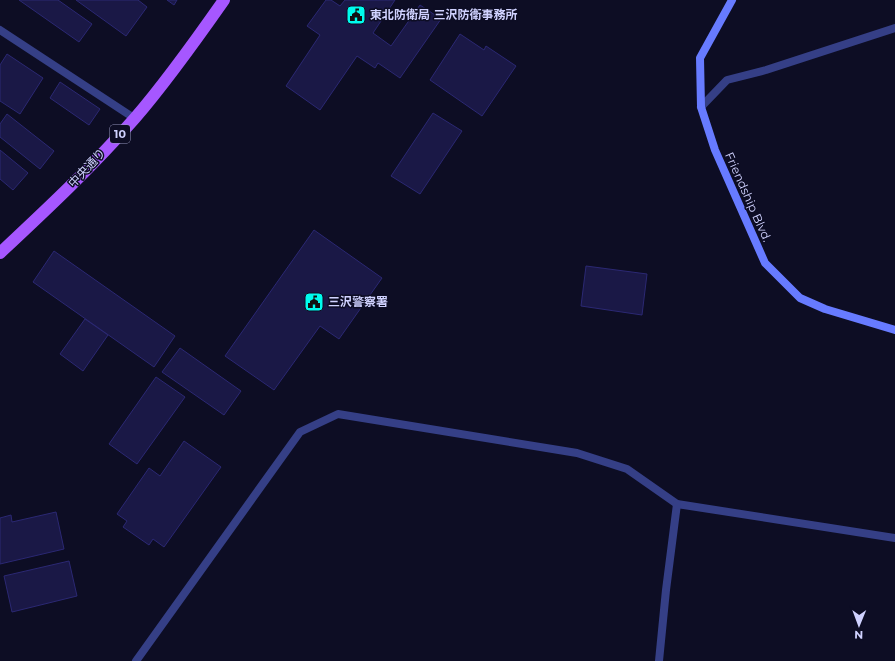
<svg xmlns="http://www.w3.org/2000/svg" width="895" height="661" font-family="Montserrat,'Noto Sans JP',sans-serif">
	<style>
		.building { fill: #1a1846; stroke: #2b2873 }
		.lines { fill: none; stroke-linecap: round; stroke-linejoin: round }
		.lane { stroke: #353f86; stroke-width: 8 }
		.street { stroke: #353f86; stroke-width: 8 }
		.secondary { stroke: #677bff; stroke-width: 8 }
		.primary { stroke: #a657ff; stroke-width: 12 }
		.labels { text-anchor: middle; stroke-width: 3; stroke-linejoin: round; paint-order: stroke }
		.shield { fill: #0d0d24; stroke: #9697bd; stroke-width: 1 }
		.shield-label { font-size: 11px; font-weight: bold; fill: #d0d2ff }
		.poi-label { font-size: 12px; font-weight: bold; fill: #d0d2ff; stroke: #0d0d24; text-anchor: start }
		.street-label { font-size: 12px; fill: #d0d2ff; stroke: #0d0d24 }
	</style>
	<rect width="100%" height="100%" fill="#0d0d24"/>
	<g class="building">
		<polygon points="19,0 58,0 92,24 79,42"/>
		<polygon points="76,0 138,0 147,7 126,36"/>
		<polygon points="167,0 177,0 174,5"/>
		<polygon points="326,0 331,0 340,6 345,0 395,0 373,33 391,46 420,5 441,19 400,78 378,63 375,68 357,56 320,110 286,86 320,35 307,26"/>
		<polygon points="460,34 484,50 486,46 516,66 482,116 430,80"/>
		<polygon points="7,54 43,78 20,114 0,101 0,65"/>
		<polygon points="60,82 100,109 89,125 50,98"/>
		<polygon points="433,113 462,131 420,194 391,176"/>
		<polygon points="7,114 54,151 40,169 0,137 0,124"/>
		<polygon points="0,150 28,173 13,190 0,179"/>
		<polygon points="314,230 382,278 339,339 320,326 274,390 225,356"/>
		<polygon points="54,251 175,336 154,367 33,282"/>
		<polygon points="586,266 647,274 642,315 581,306"/>
		<polygon points="85,319 108,335 83,371 60,354"/>
		<polygon points="180,348 241,391 224,415 162,372"/>
		<polygon points="156,377 185,397 137,464 109,444"/>
		<polygon points="184,441 221,467 164,547 153,539 149,545 123,527 127,521 117,514 149,468 160,476"/>
		<polygon points="56,512 64,549 0,564 0,518 11,515 12,522"/>
		<polygon points="69,561 77,596 12,612 4,576"/>
	</g>
	<g class="lines">
		<g class="lane">
			<polyline points="701,107 727,80 766,70 895,28"/>
			<polyline points="136,661 300,432 338,414 577,453 627,469 677,504 895,538"/>
			<polyline points="659,661 666,590 677,504"/>
		</g>
		<polyline class="street" points="0,30 134,118"/>
		<polyline class="secondary" points="732,0 700,58 701,107 715,150 765,263 800,298 825,309 895,330"/>
		<path class="primary" d="M0,253C46,210 93,166 135,118C167,81 196,40 224,0"/>
	</g>
	<defs>
		<symbol id="civic-square" viewBox="-11 -11 22 22"><rect x="-9" y="-9" width="18" height="18" rx="4" fill="#00fbed" stroke="#0d0d24"/><path d="M-.6-6.5H3V-4.5H.6V-3L4-1V1h2V6H-6V1h2V-1L-.6-3ZM-1.2 2.5V6h2.4V2.5Z" fill="#111"/></symbol>
	</defs>
	<g fill-rule="evenodd">
		<use href="#civic-square" x="345" y="4" width="22" height="22"/>
		<use href="#civic-square" x="303" y="291" width="22" height="22"/>
	</g>
	<g class="labels">
		<rect class="shield" x="110" y="125" width="20" height="18" rx="3"/>
		<g class="shield-label">
			<text x="120" y="138">10</text>
		</g>
		<g class="poi-label">
			<text x="370" y="19">東北防衛局 三沢防衛事務所</text>
			<text x="328" y="306">三沢警察署</text>
		</g>
		<g class="street-label">
			<text transform="translate(87 168) rotate(-47)" y="4">中央通り</text>
			<text transform="translate(748 197) rotate(66)" y="4">Friendship Blvd.</text>
		</g>
	</g>
	<g transform="translate(859 625) rotate(181)" stroke="#0d0d24" stroke-width="3" paint-order="stroke">
	<path d="M0-3L7 15L0 10L-7 15Z" fill="#d0d2ff"/>
	<text y="-6" font-size="11" font-weight="bold" text-anchor="middle" fill="#d0d2ff">N</text>
	</g>
</svg>
